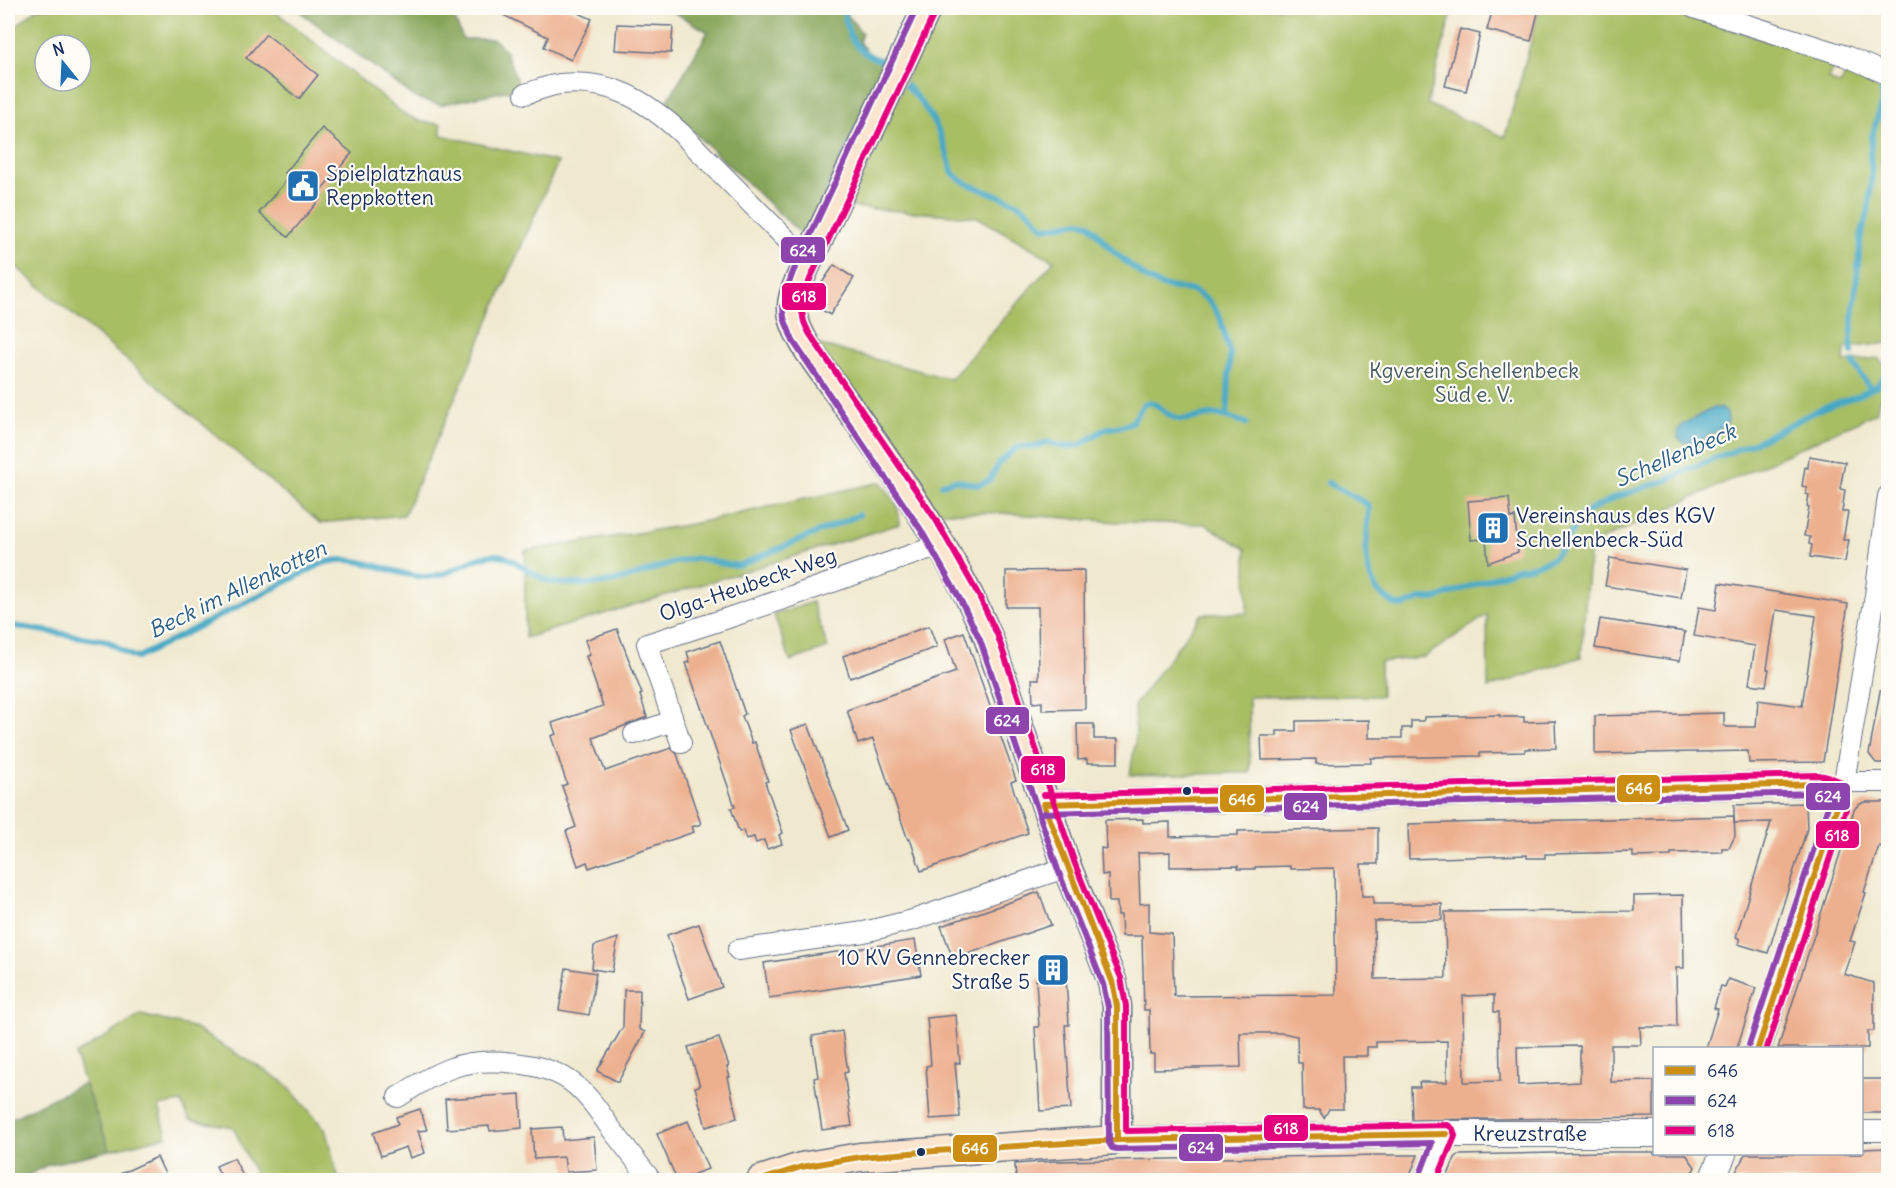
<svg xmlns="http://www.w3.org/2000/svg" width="1896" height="1188" font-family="Delius,sans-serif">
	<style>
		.green { fill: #a8be63; stroke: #627660; stroke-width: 1.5; fill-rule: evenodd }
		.forest { fill: #86a559; stroke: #506a5c; stroke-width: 1.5 }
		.water { fill: #45a8c5; stroke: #306c92; stroke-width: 1.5 }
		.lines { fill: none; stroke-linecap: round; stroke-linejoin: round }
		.stream { stroke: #45a8c5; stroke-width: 6 }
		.building { fill: #edb08f; fill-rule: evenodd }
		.minor-casing { stroke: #667086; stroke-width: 22 }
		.tertiary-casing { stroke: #667086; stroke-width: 28 }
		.secondary-casing { stroke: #667086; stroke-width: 31 }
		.minor { stroke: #fff; stroke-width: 20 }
		.tertiary { stroke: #fff; stroke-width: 26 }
		.secondary { stroke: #fbe5cf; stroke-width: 28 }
		.bus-1-casing { stroke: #fdfcf7; stroke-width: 10 }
		.bus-2-casing { stroke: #fdfcf7; stroke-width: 10 }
		.bus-3-casing { stroke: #fdfcf7; stroke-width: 10 }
		.bus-1 { stroke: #cb8e13; stroke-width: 6 }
		.bus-2 { stroke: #8e44ad; stroke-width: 6 }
		.bus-3 { stroke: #e5007d; stroke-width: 6 }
		.bus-dot { fill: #1b2f5e; stroke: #fdfcf7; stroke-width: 2 }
		.labels { text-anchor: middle; stroke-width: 4.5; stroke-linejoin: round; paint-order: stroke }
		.poi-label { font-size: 21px; fill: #1b2f5e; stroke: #fdfcf7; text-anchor: start }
		.park-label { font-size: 21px; fill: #455a60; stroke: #fdfcf7 }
		.street-label { font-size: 21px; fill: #1b2f5e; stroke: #fdfcf7 }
		.water-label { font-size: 22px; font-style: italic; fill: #2c5f87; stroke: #fdfcf7 }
		.line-badge { stroke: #fdfcf7; stroke-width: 2 }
		.badge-label { font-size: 16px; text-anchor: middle; font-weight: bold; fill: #fff }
	</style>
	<rect width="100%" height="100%" fill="#fdfcf7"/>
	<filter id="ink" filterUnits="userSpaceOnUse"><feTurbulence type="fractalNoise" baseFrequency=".0167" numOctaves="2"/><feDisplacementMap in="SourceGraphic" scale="12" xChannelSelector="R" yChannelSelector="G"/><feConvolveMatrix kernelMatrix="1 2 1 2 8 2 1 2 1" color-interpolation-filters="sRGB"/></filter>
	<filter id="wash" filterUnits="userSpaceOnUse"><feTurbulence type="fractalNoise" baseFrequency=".008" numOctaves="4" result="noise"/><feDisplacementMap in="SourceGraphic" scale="24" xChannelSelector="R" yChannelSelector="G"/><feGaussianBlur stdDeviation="1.35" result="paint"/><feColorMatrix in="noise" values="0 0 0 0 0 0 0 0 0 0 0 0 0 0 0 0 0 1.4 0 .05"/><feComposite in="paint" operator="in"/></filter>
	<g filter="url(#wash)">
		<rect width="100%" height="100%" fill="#f0e9cf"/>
		<g class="green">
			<path d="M38,8H271L404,114L422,122L441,124V135L558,162L404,515L320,523L8,260V33ZM45,45H81V81H45Z"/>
			<polygon points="943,8 1453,8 1427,104 1505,137 1540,8 1671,8 1724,27 1833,60 1834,66 1828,79 1840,85 1847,71 1853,68 1876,74 1888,90 1888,343 1845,348 1844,362 1878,358 1884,365 1885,398 1879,400 1876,413 1590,545 1581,657 1488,688 1487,615 1424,657 1380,662 1381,696 1249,697 1250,773 1130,775 1136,736 1134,706 1202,614 1247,613 1246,549 1205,524 1118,522 1001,513 935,512 817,344 951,379 1054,261 977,217 849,207 913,65"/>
			<polygon points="881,482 897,505 900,524 525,638 525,551 692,524"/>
			<polygon points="812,602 828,648 790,661 774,615"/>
			<polygon points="141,1015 192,1027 284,1082 325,1129 339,1180 258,1180 233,1127 190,1120 181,1102 159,1106 167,1136 110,1150 84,1083 75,1055"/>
		</g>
		<g class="forest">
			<polygon points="295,8 450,8 463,39 494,39 505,50 520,88 440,105 416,98"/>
			<path d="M667,8H848V16L862,33L859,42C867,52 873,60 888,58L804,237L665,105L708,32Z"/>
			<polygon points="84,1083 110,1150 47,1165 21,1180 8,1180 8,1120"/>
		</g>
		<path class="water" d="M1713,408H1721L1727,413L1728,422C1718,432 1699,442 1684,443L1678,438V430L1683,424Z"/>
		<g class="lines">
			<g class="stream">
				<path d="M844,8C846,36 855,52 882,61"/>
				<polyline points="1886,59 1888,50"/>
				<path d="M907,86C934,115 942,134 952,172C965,189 1001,193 1020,205C1029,210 1037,220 1044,228L1080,222L1089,224L1113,251L1147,279L1162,286L1194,291L1208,300L1220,317L1230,354L1227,417L1246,423"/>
				<polyline points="1852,353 1851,339 1861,235 1868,213 1872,173 1870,155 1872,136 1882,102 1882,86"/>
				<polyline points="1853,362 1861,376 1871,388"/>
				<polyline points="1328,483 1367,504 1369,506 1366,551 1368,569 1376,590 1394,604 1403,606 1421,599 1435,599 1517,569 1530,567 1552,559 1564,544 1583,514 1616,497 1667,480 1689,469 1760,440 1822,408 1857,396 1876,386 1888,371"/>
				<path d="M942,484L955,480L978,485L990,480L999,463L1017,447L1037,446L1047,442L1063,447L1080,445L1105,429L1127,425L1133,421L1143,405L1150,402C1161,406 1167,417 1179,419C1190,421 1201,415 1213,415C1217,414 1222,416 1227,417"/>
				<path d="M8,625L107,641C117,646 126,655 137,658L321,564C356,551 388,574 423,577C451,578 471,555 496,555C513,555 538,582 558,583C572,584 589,585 603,583C633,580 661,563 691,559C706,556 723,567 740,565L859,515"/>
			</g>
		</g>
		<g id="blocks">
			<g class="building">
				<polygon points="489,8 568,8 592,19 571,60 544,47 548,37"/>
				<polygon points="1493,8 1516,8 1538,13 1531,41 1487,30"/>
				<polygon points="617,24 673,26 671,53 615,50"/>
				<polygon points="1460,29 1480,34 1466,91 1445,86"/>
				<polygon points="266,34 318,75 299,99 246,58"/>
				<polygon points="322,128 352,153 316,196 320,199 288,237 259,213 289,177 285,173"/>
				<polygon points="834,265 854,278 830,315 809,302"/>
				<polygon points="1809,456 1845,462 1840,489 1845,490 1842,512 1848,512 1843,540 1849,540 1845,562 1810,557 1812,545 1809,544 1810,537 1804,536 1809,507 1807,506 1809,495 1806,494 1807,487 1802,486 1805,467 1808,468"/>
				<polygon points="1509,498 1511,518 1515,517 1518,552 1488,563 1486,539 1471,540 1468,501"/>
				<polygon points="1610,558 1686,570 1681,598 1605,586"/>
				<polygon points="1084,570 1085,709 1042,710 1042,702 1033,703 1032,679 1039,679 1038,607 1006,607 1006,571"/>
				<polygon points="1720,583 1848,604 1823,762 1749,763 1748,751 1595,754 1595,716 1724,713 1724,725 1727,727 1756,727 1758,700 1802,706 1816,616 1776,610 1767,669 1769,669 1766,686 1749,684 1755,646 1694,636 1699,607 1716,610"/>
				<polygon points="1600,619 1685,632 1680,661 1595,648"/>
				<polygon points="929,626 937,647 850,678 843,656"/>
				<polygon points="617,629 642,694 640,695 647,717 593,738 605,771 671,748 677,754 701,824 692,827 694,832 589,868 587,862 578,866 566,831 576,827 562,786 567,784 551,736 556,734 552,723 603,706 586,656 590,655 585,640"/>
				<polygon points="964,632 1016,780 1011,782 1028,833 921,871 910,839 908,840 873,739 858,744 847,710 956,672 945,639"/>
				<polygon points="720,641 745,714 742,716 752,743 755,742 768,781 765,782 783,833 779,835 782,844 767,849 764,840 756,843 754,837 746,839 743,830 739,832 731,808 735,807 686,663 690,662 687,652"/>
				<polygon points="1880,691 1888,692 1888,763 1876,763 1869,754"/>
				<polygon points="1500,715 1500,717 1524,717 1524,722 1555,721 1556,748 1525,749 1525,752 1480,753 1480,756 1371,758 1371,763 1316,764 1316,759 1262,760 1261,736 1277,736 1277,731 1296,731 1296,721 1369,720 1369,738 1402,738 1402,728 1411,728 1411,721 1424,721 1424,717"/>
				<polygon points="808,724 848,830 831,837 791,730"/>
				<polygon points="1077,724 1094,724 1094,739 1118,739 1118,763 1087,763 1087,759 1078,760"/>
				<polygon points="1864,802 1888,802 1888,838 1885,848 1879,846 1864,892 1866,893 1850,941 1855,942 1844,974 1874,983 1874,1031 1868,1031 1868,1048 1778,1048 1854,810 1857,806"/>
				<polygon points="1806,803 1807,829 1768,953 1738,944 1740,939 1736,937 1771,822 1734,823 1734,805"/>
				<polygon points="1734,816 1735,836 1729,848 1722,848 1722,852 1671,853 1671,856 1633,857 1633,852 1551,854 1545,854 1545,858 1527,858 1527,855 1409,859 1408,824"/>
				<path d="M1143,819V823L1170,822V837L1238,835V831L1378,828V864H1361L1362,896H1373V904H1442V920L1374,921L1375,979L1446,978L1445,912L1634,911V896L1683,895L1684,968H1676L1677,1027H1640L1641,1045H1611V1082L1654,1081V1117L1412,1120L1411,1087H1420L1419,1082H1447V1041L1376,1042V1047H1367V1056H1342L1343,1109H1329L1324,1118L1319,1110H1303L1302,1063H1298L1297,1036L1283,1033H1240L1241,1067L1154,1069V1054H1150L1149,1010H1144L1142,936H1122L1121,915H1118L1117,902H1109L1108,874L1102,875L1101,848L1106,849L1105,820ZM1170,852V867L1238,866V869H1255V867L1290,866V869L1334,868L1336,995L1174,996L1172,934L1149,932V903L1140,904L1138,853ZM1494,995V1012H1499L1500,1081L1464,1082L1463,996ZM1580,1046V1082L1518,1085L1517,1047Z"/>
				<polygon points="1039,892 1051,925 953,959 941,926"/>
				<polygon points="699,924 722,987 689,999 667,935"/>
				<polygon points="618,938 612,972 592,969 594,946"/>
				<polygon points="915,940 921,975 769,998 764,963"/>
				<polygon points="566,968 596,973 589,1015 559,1010"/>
				<polygon points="1066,978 1069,1025 1065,1025 1071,1109 1040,1111 1035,1027 1039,1027 1036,980"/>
				<polygon points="1728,979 1756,988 1737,1048 1706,1048 1718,1009 1714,1008 1721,986 1725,987"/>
				<polygon points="624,990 640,990 639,1029 645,1032 618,1082 597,1071 623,1027"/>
				<polygon points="956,1015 960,1063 955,1063 960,1117 930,1119 926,1066 931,1065 927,1018"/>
				<polygon points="842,1031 848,1072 844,1073 852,1126 822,1130 814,1078 818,1077 812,1036"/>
				<polygon points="719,1038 729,1066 727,1067 730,1077 728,1077 737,1118 706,1127 695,1087 700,1086 688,1047"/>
				<rect x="1862" y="1079" width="26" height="34"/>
				<polygon points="520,1094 522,1128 490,1131 489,1126 447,1129 445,1099"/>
				<polygon points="420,1109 427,1130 418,1131 425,1153 410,1158 406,1147 381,1156 373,1133 398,1124 396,1117"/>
				<polygon points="688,1121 708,1169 677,1180 657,1134"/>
				<polygon points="562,1127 563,1140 594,1137 597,1170 566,1172 564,1157 534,1159 532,1129"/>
				<polygon points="1888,1148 1888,1177 1855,1178 1856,1180 1732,1180 1745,1154 1862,1154 1862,1149"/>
				<polygon points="1604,1152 1654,1152 1654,1154 1686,1154 1695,1167 1688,1180 1446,1180 1455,1158 1458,1155"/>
				<polygon points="1382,1155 1418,1155 1408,1180 1016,1180 1015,1164 1055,1161"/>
				<polygon points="157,1157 168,1180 107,1180"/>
				<polygon points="234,1158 245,1180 223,1180 216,1166"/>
			</g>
		</g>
	</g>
	<g filter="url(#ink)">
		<use href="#blocks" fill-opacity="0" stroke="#667086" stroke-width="1.5"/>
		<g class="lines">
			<defs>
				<g id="minor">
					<polyline points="1694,8 1846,56 1882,72"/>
					<path d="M525,94C536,91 549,85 561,84C611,79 645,100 681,133L808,261"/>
					<polyline points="634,734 673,721"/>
					<polyline points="681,743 647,644 728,618 940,545"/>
					<polyline points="1844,782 1888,782"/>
					<polyline points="1836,789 1844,782 1875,596 1888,496"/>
					<polyline points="738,950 864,932 913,920 1067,867"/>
					<path d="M398,1097C415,1086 432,1075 451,1068C484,1056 546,1061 574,1084C588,1095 599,1111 609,1126C623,1144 637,1162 651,1180"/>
					<polyline points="1862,1131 1888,1131"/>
				</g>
				<g id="tertiary">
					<polyline points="1044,804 1818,784 1836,789 1838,804 1758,1048"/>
					<polyline points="1117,1140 1446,1134 1654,1134"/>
					<polyline points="1427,1180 1446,1134"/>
					<polyline points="1712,1180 1723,1154"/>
				</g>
				<path id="secondary" d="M761,1180L801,1167L860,1157L1117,1140V1006L1112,981L1067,867L988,637C944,533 873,443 809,351C784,309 789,303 808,261L927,8"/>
			</defs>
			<use href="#minor" class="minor-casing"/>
			<use href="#tertiary" class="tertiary-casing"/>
			<use href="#secondary" class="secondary-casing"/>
			<use href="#minor" class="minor"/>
			<use href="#tertiary" class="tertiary"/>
			<use href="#secondary" class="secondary"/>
			<defs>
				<g id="bus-1">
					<polyline points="1044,804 1818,784 1836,789"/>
					<polyline points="1044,804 1112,981 1117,1006 1117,1140"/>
					<polyline points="1758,1048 1838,804 1836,789"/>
					<polyline points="761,1180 801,1167 860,1157 935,1151 1117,1140 1446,1134"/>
				</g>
				<g id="bus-2">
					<polyline points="917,8 793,272 785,294 783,306 784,318 793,341 921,530 962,603 980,640 1058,870 1103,984 1108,1007 1109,1143 1112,1148 1117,1149 1432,1143 1419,1177"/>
					<polyline points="1044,813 1817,793 1828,796 1829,803 1749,1045"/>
				</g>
				<g id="bus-3">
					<polyline points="935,12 810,279 801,306 804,322 809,333 936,520 978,594 997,634 1075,864 1121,978 1126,1006 1126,1131 1448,1125 1453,1129 1455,1136 1437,1180"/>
					<path d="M1044,795L1818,775C1841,779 1846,781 1847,806L1767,1048"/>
				</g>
			</defs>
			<use href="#bus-1" class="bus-1-casing"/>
			<use href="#bus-2" class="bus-2-casing"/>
			<use href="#bus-3" class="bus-3-casing"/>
			<use href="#bus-1" class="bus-1"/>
			<use href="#bus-2" class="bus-2"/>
			<use href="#bus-3" class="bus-3"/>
		</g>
	</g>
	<defs>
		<symbol id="civic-square" viewBox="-11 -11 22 22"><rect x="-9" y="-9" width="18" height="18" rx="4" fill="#1f6fb2" stroke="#fdfcf7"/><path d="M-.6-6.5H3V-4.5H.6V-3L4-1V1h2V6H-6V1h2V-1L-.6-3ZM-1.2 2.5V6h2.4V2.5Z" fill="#fff"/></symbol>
		<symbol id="building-square" viewBox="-11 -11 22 22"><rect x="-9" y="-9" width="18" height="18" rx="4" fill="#1f6fb2" stroke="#fdfcf7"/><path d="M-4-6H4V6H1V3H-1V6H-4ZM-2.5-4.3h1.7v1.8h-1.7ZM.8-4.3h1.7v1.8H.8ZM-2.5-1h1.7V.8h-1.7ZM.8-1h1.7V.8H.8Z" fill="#fff"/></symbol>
	</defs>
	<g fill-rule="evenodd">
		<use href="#civic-square" x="284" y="167" width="38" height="38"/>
		<use href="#building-square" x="1474" y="509" width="38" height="38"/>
		<use href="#building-square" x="1034" y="951" width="38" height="38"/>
	</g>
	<g class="bus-dot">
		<circle cx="1187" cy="791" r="5"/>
		<circle cx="921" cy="1152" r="5"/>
	</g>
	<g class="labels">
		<g class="poi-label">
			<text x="326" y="181">Spielplatzhaus<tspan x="326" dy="24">Reppkotten</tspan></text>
			<text x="1516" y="523">Vereinshaus des KGV<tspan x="1516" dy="24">Schellenbeck-Süd</tspan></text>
			<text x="1030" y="965" text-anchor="end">10 KV Gennebrecker<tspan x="1030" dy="24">Straße 5</tspan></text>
		</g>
		<g class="park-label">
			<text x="1474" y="378">Kgverein Schellenbeck<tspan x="1474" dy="24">Süd e. V.</tspan></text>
		</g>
		<g class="street-label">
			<text transform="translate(748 585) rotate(-19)" y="7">Olga-Heubeck-Weg</text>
			<text x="1530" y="1141">Kreuzstraße</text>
		</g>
		<g class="water-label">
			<text transform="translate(1675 455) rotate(-23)" y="8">Schellenbeck</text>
			<text transform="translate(237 589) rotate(-26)" y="8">Beck im Allenkotten</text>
		</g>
	</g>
	<g class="line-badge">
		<rect x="780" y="236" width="46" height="28" rx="6" fill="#8e44ad"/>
		<rect x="781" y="282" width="46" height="29" rx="6" fill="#e5007d"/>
		<rect x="985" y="706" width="45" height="29" rx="6" fill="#8e44ad"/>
		<rect x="1020" y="755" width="46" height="29" rx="6" fill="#e5007d"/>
		<rect x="1616" y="774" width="45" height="29" rx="6" fill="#cb8e13"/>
		<rect x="1805" y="782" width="46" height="29" rx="6" fill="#8e44ad"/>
		<rect x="1219" y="784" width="46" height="29" rx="6" fill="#cb8e13"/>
		<rect x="1283" y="792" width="45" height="29" rx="6" fill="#8e44ad"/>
		<rect x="1815" y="820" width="45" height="29" rx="6" fill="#e5007d"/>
		<rect x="1263" y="1114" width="46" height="28" rx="6" fill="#e5007d"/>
		<rect x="1178" y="1133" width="46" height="29" rx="6" fill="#8e44ad"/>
		<rect x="952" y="1134" width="46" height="29" rx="6" fill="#cb8e13"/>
	</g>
	<g class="badge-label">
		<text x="803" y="256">624</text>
		<text x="804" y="302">618</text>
		<text x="1007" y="726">624</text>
		<text x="1043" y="775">618</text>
		<text x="1639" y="794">646</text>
		<text x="1828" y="802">624</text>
		<text x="1242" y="805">646</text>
		<text x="1306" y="812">624</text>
		<text x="1837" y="841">618</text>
		<text x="1286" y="1134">618</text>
		<text x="1201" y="1153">624</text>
		<text x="975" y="1154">646</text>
	</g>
	<rect width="1896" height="1188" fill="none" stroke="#fdfcf7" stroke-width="30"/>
	<rect x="1653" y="1047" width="210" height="108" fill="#fdfcf7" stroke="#a3aaba" stroke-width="1.5"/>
	<rect x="1665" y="1066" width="30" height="9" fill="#cb8e13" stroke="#a3aaba" stroke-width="1.5"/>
	<text x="1707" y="1077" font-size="18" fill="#1b2f5e">646</text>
	<rect x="1665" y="1096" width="30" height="9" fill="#8e44ad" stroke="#a3aaba" stroke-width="1.5"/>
	<text x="1707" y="1107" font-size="18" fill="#1b2f5e">624</text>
	<rect x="1665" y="1126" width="30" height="9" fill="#e5007d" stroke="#a3aaba" stroke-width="1.5"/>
	<text x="1707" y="1137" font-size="18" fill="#1b2f5e">618</text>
	<g transform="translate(63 63) rotate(342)"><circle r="28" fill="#fdfcf7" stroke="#a3aaba" stroke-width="1.5"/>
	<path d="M0-4.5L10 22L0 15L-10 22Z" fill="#1f6fb2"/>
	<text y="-9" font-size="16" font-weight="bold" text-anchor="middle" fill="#1b2f5e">N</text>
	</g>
</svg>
